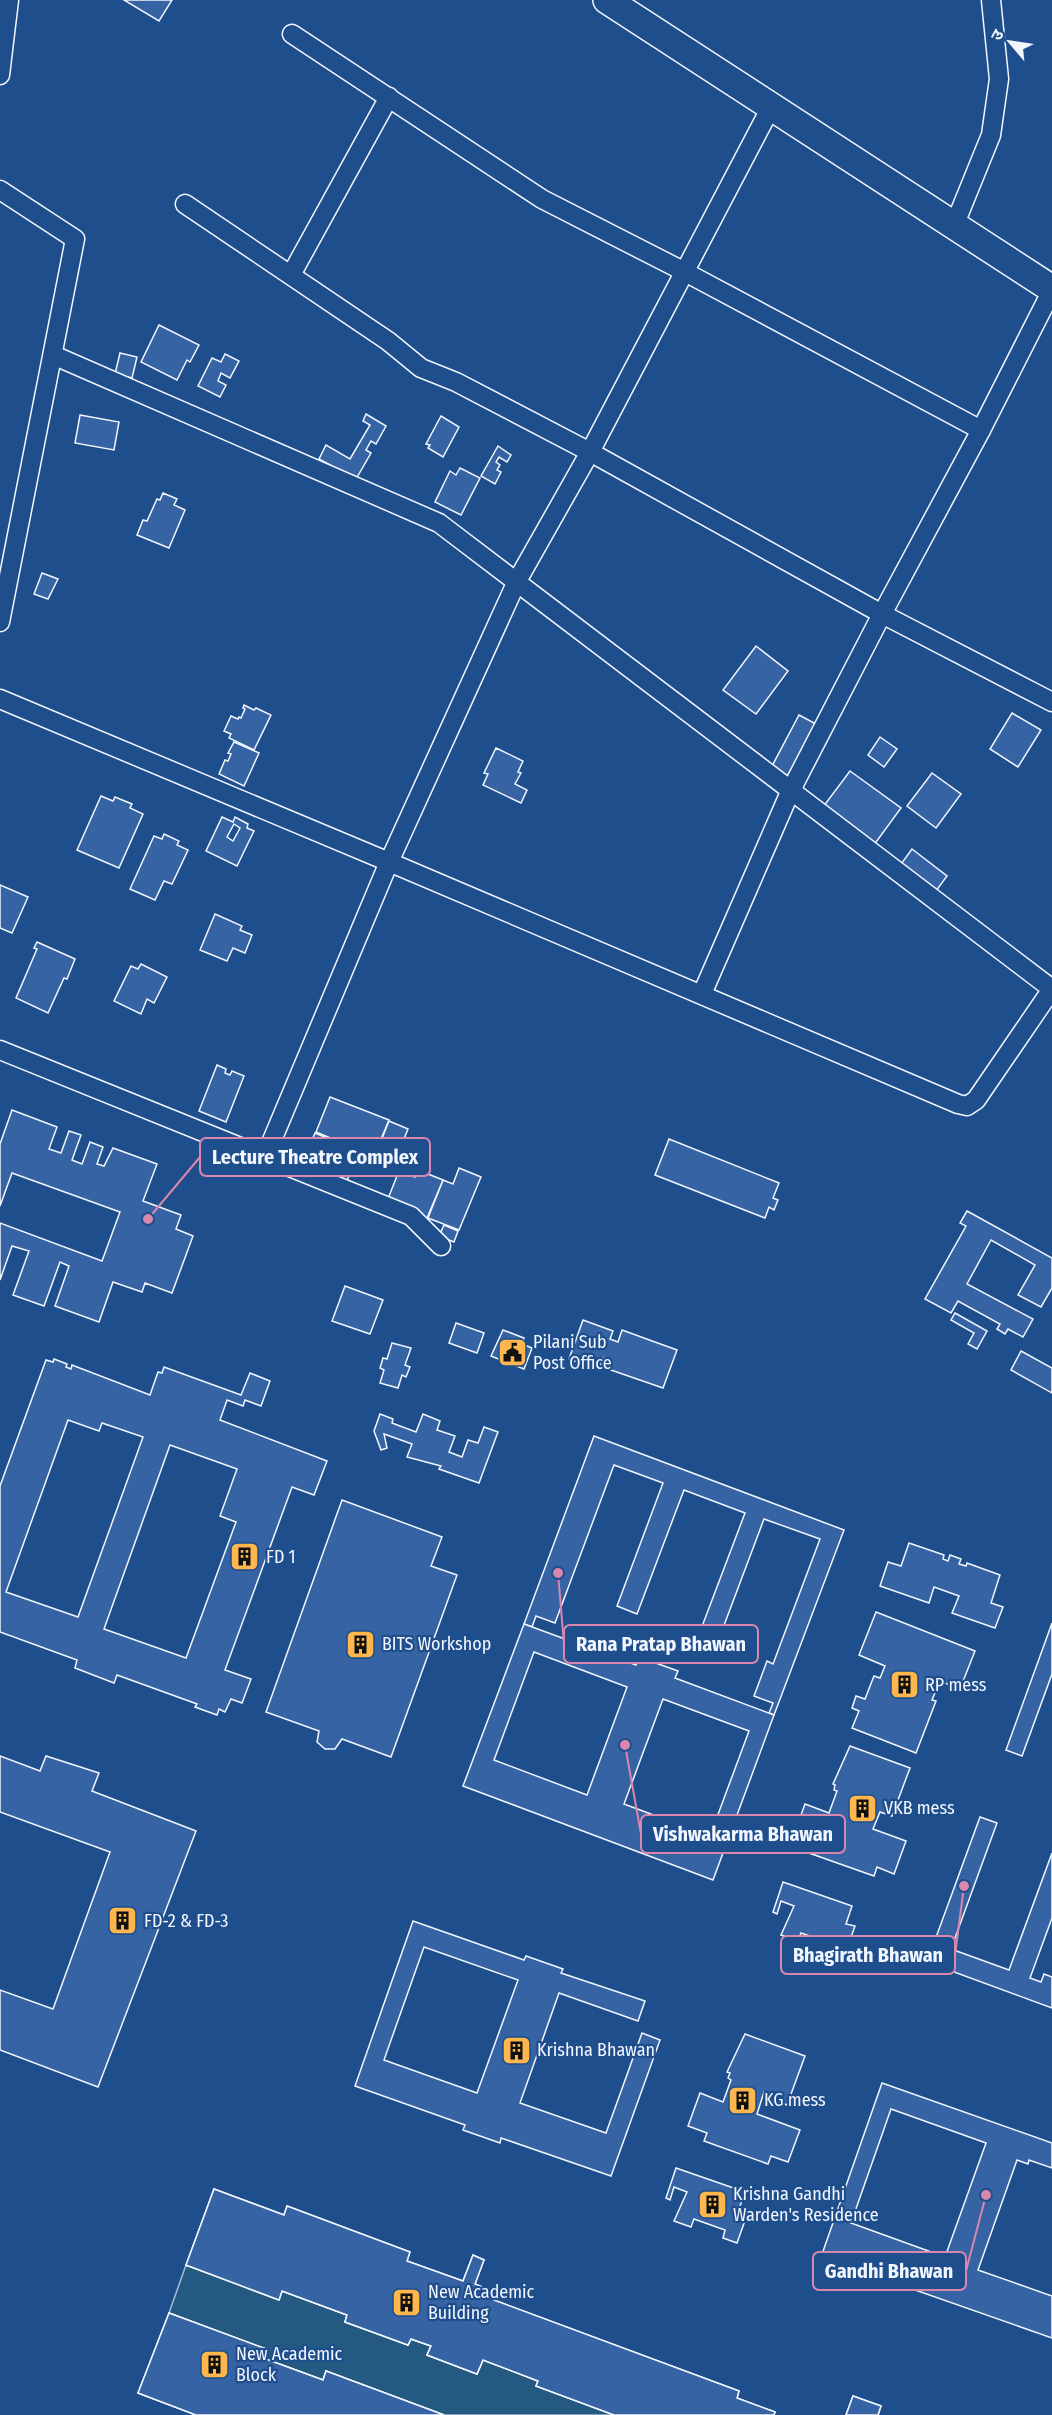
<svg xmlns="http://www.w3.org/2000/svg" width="1052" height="2415" font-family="'Fira Sans Condensed','Noto Sans Devanagari',sans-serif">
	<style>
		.green { fill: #245a82; stroke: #a8bbd7; stroke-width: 1.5 }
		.building { fill: #3563a3; stroke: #f2f6ff; stroke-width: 1.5; fill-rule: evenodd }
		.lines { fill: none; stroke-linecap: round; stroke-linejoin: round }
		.minor-casing { stroke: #f2f6ff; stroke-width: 21 }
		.primary-casing { stroke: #f2f6ff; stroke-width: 30 }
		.minor { stroke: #1f4e8c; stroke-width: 18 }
		.primary { stroke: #1f4e8c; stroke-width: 27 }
		.labels { text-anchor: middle; stroke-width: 4.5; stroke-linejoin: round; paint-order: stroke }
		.poi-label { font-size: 18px; fill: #f2f6ff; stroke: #1f4e8c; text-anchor: start }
		.leader { fill: none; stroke: #da87ad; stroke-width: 2 }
		.callout-dot { fill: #da87ad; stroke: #1f4e8c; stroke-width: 2 }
		.callout { fill: #1f4e8c; stroke: #da87ad; stroke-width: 2 }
		.callout-label { font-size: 20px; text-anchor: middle; font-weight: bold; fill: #f2f6ff }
	</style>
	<rect width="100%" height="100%" fill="#1f4e8c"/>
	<polygon class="green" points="186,2265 279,2299 282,2291 347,2315 345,2322 408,2345 411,2339 431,2346 427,2355 477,2374 483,2360 538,2381 614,2415 444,2415 326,2371 323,2380 263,2358 266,2349 169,2313"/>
	<g class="building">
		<polygon points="124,0 172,0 159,21"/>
		<polygon points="159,325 199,345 190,362 187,360 177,380 141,362"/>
		<polygon points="120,353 137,357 132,378 115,374"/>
		<polygon points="225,354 239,361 230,378 221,373 218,381 226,385 220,397 198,386 212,358 221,362"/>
		<polygon points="366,414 386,426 376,444 371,441 366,450 371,453 356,479 319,459 326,445 350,459 370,425 363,421"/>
		<polygon points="80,415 119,422 114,450 75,443"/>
		<polygon points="441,416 459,427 443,457 428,448 430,445 426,444"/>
		<polygon points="498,446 511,455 507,462 499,457 496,462 500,465 497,470 501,472 495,484 481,476"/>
		<polygon points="460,468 480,478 461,515 435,502 450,471 456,475"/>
		<polygon points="163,493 177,499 174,505 185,510 169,548 137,535 143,520 147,521 157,499 160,500"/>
		<polygon points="42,573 58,579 48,599 34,594"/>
		<polygon points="756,646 788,671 756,714 723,690"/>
		<polygon points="244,705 254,710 256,708 271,715 254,750 229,738 231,734 224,731 231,716 238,719 239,717 241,718 245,709 243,708"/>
		<polygon points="1012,713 1041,730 1018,767 990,749"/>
		<polygon points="799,715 816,724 787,777 771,768"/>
		<polygon points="880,737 897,749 884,767 868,755"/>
		<polygon points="234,742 259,753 244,786 219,774 225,760 228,761 231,754 228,753"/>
		<polygon points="496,748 523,761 518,772 521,773 515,784 527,790 521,803 483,785 488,774 484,773"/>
		<polygon points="850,771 901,808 871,849 820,811"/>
		<polygon points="932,773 961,794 936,828 907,806"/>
		<polygon points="101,796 113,801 115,797 132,804 130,808 143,814 119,868 77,850"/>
		<path d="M222,817L233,822L235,817L248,824L247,828L254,831L237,866L206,851ZM234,824L240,828L233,841L227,837Z"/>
		<polygon points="164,834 179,841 177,845 188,850 172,884 164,881 155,900 130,889 154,836 162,839"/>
		<polygon points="912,849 947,876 936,891 901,864"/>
		<polygon points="0,885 28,897 12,933 0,928"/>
		<polygon points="215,914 242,926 240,930 252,935 245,953 233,948 227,961 200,950"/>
		<polygon points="37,942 75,959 67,979 64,978 48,1013 16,998 37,949 34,948"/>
		<polygon points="141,964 167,977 154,1003 147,999 141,1014 114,1001 131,966 138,969"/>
		<polygon points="217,1065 226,1069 225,1073 230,1075 232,1071 244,1076 226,1122 199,1111"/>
		<polygon points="330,1097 389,1120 374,1156 316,1132"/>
		<polygon points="12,1110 57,1127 49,1149 61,1153 69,1131 81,1135 72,1160 82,1164 90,1142 103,1147 97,1164 104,1166 113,1148 157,1164 143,1201 181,1215 176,1229 193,1236 172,1293 145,1283 142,1292 113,1282 99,1322 55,1306 69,1266 60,1262 44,1306 13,1295 29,1251 12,1246 0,1280 0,1223 102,1261 120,1212 12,1173 0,1206 0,1144"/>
		<polygon points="389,1121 408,1129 394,1164 375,1156"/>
		<polygon points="315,1133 360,1152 345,1185 301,1166"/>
		<polygon points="669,1139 779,1183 773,1198 778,1200 774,1210 769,1207 765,1218 655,1175"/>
		<polygon points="459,1168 481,1177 459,1230 428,1218 443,1180 453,1184"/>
		<polygon points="418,1170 443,1180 427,1218 387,1201 399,1171 415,1177"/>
		<polygon points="967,1211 1052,1258 1052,1288 1041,1307 1018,1295 1035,1265 991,1240 967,1284 1033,1319 1023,1337 1008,1329 1005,1334 997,1329 1000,1324 958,1301 951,1313 925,1299 966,1226 960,1223"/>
		<polygon points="444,1225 458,1231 454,1242 439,1236"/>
		<polygon points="345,1286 383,1300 370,1334 332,1321"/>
		<polygon points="955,1313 987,1331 977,1349 968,1344 974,1333 951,1320"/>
		<polygon points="583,1320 613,1331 610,1339 618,1342 622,1330 677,1350 663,1388 608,1369 611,1361 603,1358 599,1370 569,1359"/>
		<polygon points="456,1323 484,1333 477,1353 449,1343"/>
		<polygon points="503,1330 524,1338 522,1344 532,1348 524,1369 491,1356"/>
		<polygon points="392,1343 411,1348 405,1365 410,1367 406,1377 402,1375 398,1388 380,1383 384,1370 380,1368 383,1358 387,1359"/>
		<polygon points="1021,1351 1052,1368 1052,1393 1011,1370"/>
		<path d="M54,1359L67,1364L66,1367L71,1369L72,1365L150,1395L158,1372L162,1373L164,1367L241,1395L250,1373L270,1381L261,1406L245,1400L243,1406L227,1400L220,1420L327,1461L314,1495L292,1487L225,1670L251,1679L242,1703L231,1699L225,1712L219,1709L217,1715L195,1707L197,1704L117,1675L114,1683L75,1668L77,1660L0,1632V1486L46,1360L53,1362ZM68,1420L99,1431L102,1423L143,1437L78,1617L6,1592ZM170,1445L237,1469L220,1516L236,1522L186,1658L104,1629Z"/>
		<polygon points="380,1414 393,1419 392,1423 416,1432 423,1414 440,1421 437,1430 455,1436 449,1452 462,1457 468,1440 478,1443 484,1427 498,1432 479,1483 439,1469 441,1466 407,1457 412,1444 384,1434 387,1448 381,1450 374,1431"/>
		<polygon points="594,1436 844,1530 774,1715 769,1713 773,1703 754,1696 767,1661 773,1664 820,1539 764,1519 717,1644 698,1637 745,1513 684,1490 637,1614 617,1606 663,1483 614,1465 555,1623 536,1616 532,1627 524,1624"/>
		<polygon points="342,1500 442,1537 431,1566 457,1575 391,1757 342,1739 335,1749 325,1749 317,1742 319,1731 266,1712"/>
		<polygon points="909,1543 944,1555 943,1559 948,1561 950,1555 961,1559 959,1564 966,1566 967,1563 1000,1575 991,1603 1003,1607 995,1628 952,1613 959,1596 934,1587 929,1603 880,1586 888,1562 901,1566"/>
		<polygon points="876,1612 975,1651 960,1689 940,1681 932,1700 936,1701 916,1753 852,1728 859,1711 852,1708 856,1696 865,1699 874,1676 880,1678 885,1666 859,1655"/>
		<polygon points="1052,1623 1052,1674 1022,1756 1006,1750"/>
		<path d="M524,1624L636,1665L639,1657L678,1671L675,1678L774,1715L713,1880L463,1786ZM534,1652L627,1687L587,1795L494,1760ZM663,1699L749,1731L710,1836L624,1804Z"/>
		<polygon points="850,1746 910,1768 892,1816 880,1812 873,1829 906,1841 894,1874 877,1867 874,1876 809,1853 813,1844 793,1837 805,1804 829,1813 837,1791 834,1790 835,1785 833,1784"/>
		<polygon points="0,1756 40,1771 46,1756 99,1773 92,1791 196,1831 98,2087 0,2050 0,1990 53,2009 110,1852 0,1812"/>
		<polygon points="980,1817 997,1823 951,1949 1009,1970 1052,1853 1052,1918 1030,1978 1041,1982 1044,1974 1052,1977 1052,2008 927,1962"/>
		<polygon points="783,1882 852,1906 846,1924 855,1926 844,1957 830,1952 833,1944 801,1933 798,1941 781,1935 794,1906 781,1901 777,1914 773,1912"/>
		<path d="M413,1921L524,1960L526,1956L563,1969L561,1973L645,2001L638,2021L559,1993L520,2103L606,2133L642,2033L660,2040L611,2176L501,2138L500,2143L463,2130L465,2125L355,2086ZM424,1947L518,1980L477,2093L384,2060Z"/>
		<polygon points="745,2034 805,2056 787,2105 771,2099 773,2095 764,2092 757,2114 800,2130 788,2162 771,2156 768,2164 704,2141 707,2133 688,2126 700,2093 723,2102 731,2080 728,2078 730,2073 727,2072"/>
		<path d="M882,2083L1052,2143V2168L1029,2160L1028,2164L1017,2160L978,2270L1052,2296V2338L821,2257ZM891,2109L986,2143L945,2257L851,2223Z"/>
		<polygon points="676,2168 745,2192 739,2209 748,2212 737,2243 723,2238 725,2230 694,2219 691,2227 674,2221 687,2192 674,2187 670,2200 666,2198"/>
		<polygon points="214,2189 284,2215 287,2206 410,2252 407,2261 463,2281 473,2255 484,2260 475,2284 497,2293 494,2300 739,2391 737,2398 775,2412 774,2415 614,2415 536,2386 538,2381 483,2360 477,2374 427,2355 431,2346 411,2339 408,2345 345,2322 347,2315 282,2291 279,2300 186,2265"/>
		<polygon points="214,2189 284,2215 287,2206 410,2252 407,2261 463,2281 473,2255 484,2260 475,2284 497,2293 494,2300 739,2391 737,2398 775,2412 774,2415 614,2415 536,2386 538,2381 483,2360 477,2374 427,2355 431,2346 411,2339 408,2345 345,2322 347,2315 282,2291 279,2300 186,2265"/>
		<polygon points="169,2313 266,2349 263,2358 323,2380 326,2371 444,2415 196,2415 138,2393"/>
		<polygon points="169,2313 266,2349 263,2358 323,2380 326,2371 444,2415 196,2415 138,2393"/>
		<polygon points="853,2396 881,2406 878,2415 846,2415"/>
		<polygon points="853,2396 881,2406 878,2415 846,2415"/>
	</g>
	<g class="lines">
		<defs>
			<g id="minor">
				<polyline points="292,34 542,199 685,272 981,430"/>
				<polyline points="0,75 9,0"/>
				<polyline points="0,190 75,239 0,622"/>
				<polyline points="185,204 388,341 421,368 456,382 590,452 882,614 1052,702"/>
				<polyline points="954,226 991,135 999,79 991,0"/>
				<polyline points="291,275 389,97"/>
				<polyline points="53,355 439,523 1052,989"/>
				<polyline points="0,699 389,862 958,1104 967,1106 976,1100 1052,989"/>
				<polyline points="702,994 790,792 882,614 981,430 1052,290"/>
				<polyline points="0,1050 411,1216 441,1246"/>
				<polyline points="265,1157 389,862 517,581 590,452 771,107"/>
			</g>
			<polyline id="primary" points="607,0 1052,289"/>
		</defs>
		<use href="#minor" class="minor-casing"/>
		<use href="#primary" class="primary-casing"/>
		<use href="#minor" class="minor"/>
		<use href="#primary" class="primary"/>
	</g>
	<defs>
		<symbol id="civic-square" viewBox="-11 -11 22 22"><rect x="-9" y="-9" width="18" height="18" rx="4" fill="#ffb74d" stroke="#1f4e8c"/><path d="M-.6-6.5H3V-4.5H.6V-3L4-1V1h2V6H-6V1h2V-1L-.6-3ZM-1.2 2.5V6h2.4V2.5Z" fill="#111"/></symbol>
		<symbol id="building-square" viewBox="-11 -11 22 22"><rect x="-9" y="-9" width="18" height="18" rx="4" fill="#ffb74d" stroke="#1f4e8c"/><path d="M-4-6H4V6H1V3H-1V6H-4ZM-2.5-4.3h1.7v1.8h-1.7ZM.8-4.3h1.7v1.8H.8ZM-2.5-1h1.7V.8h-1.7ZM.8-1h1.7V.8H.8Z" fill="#111"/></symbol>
	</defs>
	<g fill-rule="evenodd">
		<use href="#civic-square" x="496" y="1336" width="33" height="33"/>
		<use href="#building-square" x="228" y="1540" width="33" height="33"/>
		<use href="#building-square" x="344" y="1628" width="33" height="33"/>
		<use href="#building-square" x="888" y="1668" width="33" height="33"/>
		<use href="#building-square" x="846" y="1792" width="33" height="33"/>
		<use href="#building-square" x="106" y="1904" width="33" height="33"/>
		<use href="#building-square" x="500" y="2034" width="33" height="33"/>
		<use href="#building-square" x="726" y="2084" width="33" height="33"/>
		<use href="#building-square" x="696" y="2188" width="33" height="33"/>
		<use href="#building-square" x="390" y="2286" width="33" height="33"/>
		<use href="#building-square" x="198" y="2348" width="33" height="33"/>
	</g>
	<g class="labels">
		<g class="poi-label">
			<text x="533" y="1348">Pilani Sub<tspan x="533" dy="21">Post Office</tspan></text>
			<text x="266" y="1563">FD 1</text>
			<text x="382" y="1650">BITS Workshop</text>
			<text x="925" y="1691">RP mess</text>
			<text x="884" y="1814">VKB mess</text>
			<text x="144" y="1927">FD-2 &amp; FD-3</text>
			<text x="537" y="2056">Krishna Bhawan</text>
			<text x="764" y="2106">KG mess</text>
			<text x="733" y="2200">Krishna Gandhi<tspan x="733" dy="21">Warden's Residence</tspan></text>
			<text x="428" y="2298">New Academic<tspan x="428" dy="21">Building</tspan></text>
			<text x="236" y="2360">New Academic<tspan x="236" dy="21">Block</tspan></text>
		</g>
	</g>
	<path class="leader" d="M148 1219L200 1157M558 1573L564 1644M625 1745L641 1834M964 1886L955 1955M986 2195L966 2271"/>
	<g class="callout-dot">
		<circle cx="148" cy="1219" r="6"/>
		<circle cx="558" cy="1573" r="6"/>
		<circle cx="625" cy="1745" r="6"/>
		<circle cx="964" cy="1886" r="6"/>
		<circle cx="986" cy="2195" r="6"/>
	</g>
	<g class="callout">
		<rect x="200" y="1138" width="230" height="38" rx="6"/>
		<rect x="564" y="1625" width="194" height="38" rx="6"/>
		<rect x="641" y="1815" width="204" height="38" rx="6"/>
		<rect x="781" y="1936" width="174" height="38" rx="6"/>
		<rect x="813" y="2252" width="153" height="38" rx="6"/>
	</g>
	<g class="callout-label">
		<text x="315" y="1164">Lecture Theatre Complex</text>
		<text x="661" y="1651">Rana Pratap Bhawan</text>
		<text x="743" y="1841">Vishwakarma Bhawan</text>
		<text x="868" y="1962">Bhagirath Bhawan</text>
		<text x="889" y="2278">Gandhi Bhawan</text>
	</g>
	<g transform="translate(1010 42) rotate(299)" stroke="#1f4e8c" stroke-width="4.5" paint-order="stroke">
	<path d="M0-4.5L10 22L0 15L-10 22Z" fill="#f2f6ff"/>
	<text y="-9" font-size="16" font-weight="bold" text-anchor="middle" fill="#f2f6ff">उ</text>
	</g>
</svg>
